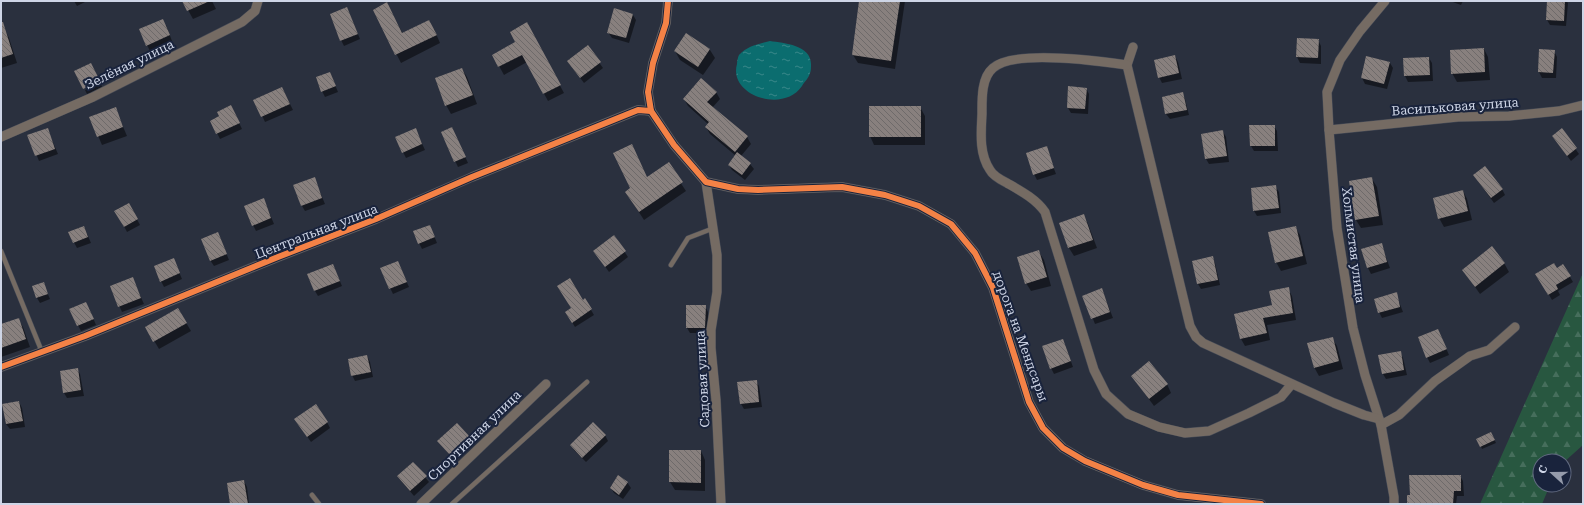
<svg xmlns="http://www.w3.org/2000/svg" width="1584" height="505" font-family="'Roboto Serif',serif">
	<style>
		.forest { fill: url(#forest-firs) }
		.water { fill: url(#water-ripples) }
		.shadow { fill: #0007 }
		.building { fill: url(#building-back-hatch) }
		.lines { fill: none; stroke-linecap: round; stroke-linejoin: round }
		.service-casing { stroke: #464b57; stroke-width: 5.5 }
		.minor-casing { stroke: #464b57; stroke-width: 10 }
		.service { stroke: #756b63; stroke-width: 4.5 }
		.minor { stroke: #756b63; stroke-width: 9 }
		.cycleway-casing { stroke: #19233c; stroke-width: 8 }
		.cycleway { stroke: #f48246; stroke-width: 6 }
		.labels { text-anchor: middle; stroke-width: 4; stroke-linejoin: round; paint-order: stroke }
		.street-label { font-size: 13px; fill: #ced5e6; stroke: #19233c }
	</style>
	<defs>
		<pattern id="forest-firs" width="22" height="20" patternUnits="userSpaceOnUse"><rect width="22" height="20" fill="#285740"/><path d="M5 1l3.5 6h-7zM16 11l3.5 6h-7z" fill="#466e5c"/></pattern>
		<pattern id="water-ripples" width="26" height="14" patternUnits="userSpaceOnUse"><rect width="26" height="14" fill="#0b6d6f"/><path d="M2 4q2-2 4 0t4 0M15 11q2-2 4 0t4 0" fill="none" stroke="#39888a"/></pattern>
		<pattern id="building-back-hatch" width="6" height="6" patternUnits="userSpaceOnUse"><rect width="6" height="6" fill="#88807e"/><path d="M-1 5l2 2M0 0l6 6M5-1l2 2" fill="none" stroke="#6e6a6a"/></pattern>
	</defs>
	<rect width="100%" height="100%" fill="#2a303e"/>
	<polygon class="forest" points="1583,273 1583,445 1564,462 1564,461 1540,461 1540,485 1550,485 1542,504 1480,504"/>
	<path class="water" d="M770,41C784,43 811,45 811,64C811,67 811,71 810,73C809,78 804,82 802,86C783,114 728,95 737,64C737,61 738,57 739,55C747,46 759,44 770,41Z"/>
	<g class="shadow">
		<polygon points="74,1 87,1 77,6"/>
		<polygon points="183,1 212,1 216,9 193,19"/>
		<polygon points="860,1 905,1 895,69 858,63 853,55"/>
		<polygon points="1450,1 1463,1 1461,5"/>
		<polygon points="1548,1 1566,1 1568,3 1566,26 1550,25 1547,20"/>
		<polygon points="387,4 403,34 434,29 440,43 401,63 374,10"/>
		<polygon points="347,8 360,39 344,46 341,40"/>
		<polygon points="633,15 636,20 629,43 612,38 608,32"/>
		<polygon points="166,25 172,41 150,51 147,45"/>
		<polygon points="5,30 9,38 17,63 1,68 1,31"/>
		<polygon points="531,32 564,93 548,101 527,62 504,75 493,55 516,42"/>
		<polygon points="686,34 710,50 715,58 703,75 680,60 675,51"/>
		<polygon points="1297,39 1318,40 1321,46 1321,64 1300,63 1297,57"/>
		<polygon points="588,47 603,68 584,83 568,62"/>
		<polygon points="1484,49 1488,57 1490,80 1457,82 1452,73"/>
		<polygon points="1540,50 1554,51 1557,57 1556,78 1542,78 1539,72"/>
		<polygon points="1175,56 1178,62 1182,79 1162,83 1159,77"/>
		<polygon points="1429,58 1432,63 1433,81 1408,82 1405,76 1404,59"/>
		<polygon points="1390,63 1393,68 1387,89 1365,84 1362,78"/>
		<polygon points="462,69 467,77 477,104 451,114 446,105"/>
		<polygon points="330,73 338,92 325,97 322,91"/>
		<polygon points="100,82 102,87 87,94 85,90"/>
		<polygon points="282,88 293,110 265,122 255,100"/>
		<polygon points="1086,88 1089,94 1088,114 1071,113 1068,108"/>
		<polygon points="716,92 720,99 712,108 747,137 751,144 741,156 750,164 754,169 745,180 732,170 729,165 736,156 710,134 706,127 708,124 688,106 684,99"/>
		<polygon points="1182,93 1185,99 1189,115 1170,119 1166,114 1163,97"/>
		<polygon points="920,107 925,116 925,145 874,145 870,136"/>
		<polygon points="115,108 127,136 102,145 90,117"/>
		<polygon points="234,112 242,129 220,139 211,121"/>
		<polygon points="1274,126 1277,131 1278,151 1254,151 1251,146"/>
		<polygon points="452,128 468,163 458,167 442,133"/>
		<polygon points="47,129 58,154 39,161 29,136"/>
		<polygon points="1562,130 1579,154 1571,161 1553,137"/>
		<polygon points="1223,132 1226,137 1229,162 1209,164 1206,159 1203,134"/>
		<polygon points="418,135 425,150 406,158 403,152"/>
		<polygon points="1046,148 1056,174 1037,180 1034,174"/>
		<polygon points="636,154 647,178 668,164 686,191 644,220 631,200"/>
		<polygon points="314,178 325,204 305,211 302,206"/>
		<polygon points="1372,179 1377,187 1383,225 1361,228 1356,220 1350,182"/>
		<polygon points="1478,181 1502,189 1505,195 1494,203"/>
		<polygon points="1275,186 1279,192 1281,213 1257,216 1254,211"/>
		<polygon points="1463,191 1467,199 1472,220 1444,227 1439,218"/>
		<polygon points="129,204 140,225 127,232 116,211"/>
		<polygon points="266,205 274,224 256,231 253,225"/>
		<polygon points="1084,215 1088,224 1097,248 1074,256 1069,248 1061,223"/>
		<polygon points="430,226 437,243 422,249 419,243"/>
		<polygon points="84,227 91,243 77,248 69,233"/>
		<polygon points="1295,227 1300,235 1307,264 1281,271 1276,262"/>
		<polygon points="614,236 628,257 609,272 594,251"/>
		<polygon points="220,238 229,260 214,266 210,260"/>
		<polygon points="1381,244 1390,268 1371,274 1368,268 1362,250"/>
		<polygon points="1039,252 1044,260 1051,286 1031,291 1026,283"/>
		<polygon points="1212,257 1215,263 1220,285 1201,289 1198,284 1193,261"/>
		<polygon points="1504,263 1509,272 1480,294 1463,270"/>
		<polygon points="176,265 182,279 164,287 161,281"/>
		<polygon points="333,265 342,286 318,296 315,291"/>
		<polygon points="1563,265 1573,282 1558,291 1560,295 1552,300 1537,274 1557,269"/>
		<polygon points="400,267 409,287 393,294 381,269"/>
		<polygon points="132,278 144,304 122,312 111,287"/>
		<polygon points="43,283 50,299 40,303 37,298"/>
		<polygon points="1288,289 1292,296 1296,320 1267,325 1270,340 1245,346 1241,339"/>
		<polygon points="1396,294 1403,312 1382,318 1379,312"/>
		<polygon points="1104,295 1113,318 1095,324 1084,296"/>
		<polygon points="585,300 594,315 575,327 566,312"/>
		<polygon points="705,306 708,312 708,333 690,333 687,328"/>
		<polygon points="89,308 96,325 81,331 70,310"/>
		<polygon points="178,309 191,331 159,349 146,327"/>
		<polygon points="18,319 23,327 30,347 1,357 1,326"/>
		<polygon points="1438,330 1449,355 1430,363 1427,357"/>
		<polygon points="1332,338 1337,346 1343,369 1319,376 1314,367"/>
		<polygon points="1065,345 1073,367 1054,374 1051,368"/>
		<polygon points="1400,352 1403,358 1407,375 1386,379 1383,374"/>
		<polygon points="367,356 370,362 373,377 355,381 352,375"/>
		<polygon points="77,369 80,374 84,396 67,398 64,393"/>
		<polygon points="1132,376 1167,384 1171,393 1154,406"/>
		<polygon points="756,381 759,386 762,407 744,409 741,404"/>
		<polygon points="19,402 22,408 25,427 10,429 6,424"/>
		<polygon points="327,422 330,428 311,442 299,425"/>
		<polygon points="456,424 473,444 455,461 438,441"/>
		<polygon points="1491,433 1496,443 1482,449 1478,439"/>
		<polygon points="605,435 608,441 586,462 574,450 571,445"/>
		<polygon points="670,451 701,451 705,460 705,491 675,490 670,482"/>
		<polygon points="413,463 429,482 414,496 398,477"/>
		<polygon points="1460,476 1463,481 1464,496 1457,496 1456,504 1408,504"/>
		<polygon points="244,481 247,487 249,504 231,504"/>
		<polygon points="627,482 631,488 623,499 614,493 611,488"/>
	</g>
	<g class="building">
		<polygon points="182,1 210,1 187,11"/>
		<polygon points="859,1 900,1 891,61 852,55"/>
		<polygon points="1547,1 1565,1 1564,21 1546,20"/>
		<polygon points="387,2 402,33 429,20 437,35 395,55 373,10"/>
		<polygon points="347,7 358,34 340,41 330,14"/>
		<polygon points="614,8 633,14 626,38 607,33"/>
		<polygon points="163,19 170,35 146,46 139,29"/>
		<polygon points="1,22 3,22 13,54 1,58"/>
		<polygon points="527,22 561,85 543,94 522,55 498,67 492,55 515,42 510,32"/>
		<polygon points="686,33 710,49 698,67 674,51"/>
		<polygon points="1297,38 1319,39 1318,58 1296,57"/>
		<polygon points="588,45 601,62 580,78 567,61"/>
		<polygon points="1484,48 1485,72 1451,74 1450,50"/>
		<polygon points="1539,49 1555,50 1553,73 1538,72"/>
		<polygon points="1175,55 1179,73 1158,78 1154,60"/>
		<polygon points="1366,56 1390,62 1384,84 1361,78"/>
		<polygon points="1429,57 1430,75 1404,76 1403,58"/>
		<polygon points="91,63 100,81 83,89 74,71"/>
		<polygon points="462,68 473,95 445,106 435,78"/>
		<polygon points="330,72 336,86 321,92 316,77"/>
		<polygon points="701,78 717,92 707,102 748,136 735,152 705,127 709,122 683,99"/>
		<polygon points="1068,86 1087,88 1085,109 1067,108"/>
		<polygon points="282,87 290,104 261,117 253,100"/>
		<polygon points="1183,92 1187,110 1165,114 1162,97"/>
		<polygon points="231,105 240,123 216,134 210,121 219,116 217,112"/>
		<rect x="869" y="106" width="52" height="31"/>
		<polygon points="116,107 123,127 97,137 89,117"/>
		<polygon points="1249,125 1275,125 1275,146 1250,146"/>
		<polygon points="452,127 466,157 454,162 441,132"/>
		<polygon points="48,128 55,149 35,156 27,135"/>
		<polygon points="416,128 422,144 402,153 395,137"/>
		<polygon points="1562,128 1577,148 1567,156 1552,136"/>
		<polygon points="1223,130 1227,156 1205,159 1201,134"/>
		<polygon points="632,144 647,177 669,162 683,182 639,212 625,192 630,188 613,153"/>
		<polygon points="1047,146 1054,168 1033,175 1026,153"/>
		<polygon points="737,152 751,163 742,175 728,165"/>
		<polygon points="1485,166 1503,189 1491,198 1473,175"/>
		<polygon points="315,177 322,198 301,206 293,185"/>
		<polygon points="1372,177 1379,216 1355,220 1349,181"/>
		<polygon points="1276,185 1279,208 1253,211 1251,188"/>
		<polygon points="1463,190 1468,211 1438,219 1433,198"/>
		<polygon points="264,198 271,218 252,226 244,206"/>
		<polygon points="129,203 138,219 124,227 114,211"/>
		<polygon points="1084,214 1093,240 1068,248 1059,223"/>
		<polygon points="430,225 435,237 418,244 413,231"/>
		<polygon points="84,226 88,237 73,243 68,232"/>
		<polygon points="1296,226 1303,256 1275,263 1268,232"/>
		<polygon points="218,232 227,254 210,261 201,239"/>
		<polygon points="614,235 626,251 605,267 593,251"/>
		<polygon points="1382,243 1387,262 1367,268 1361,249"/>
		<polygon points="1492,246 1505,263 1475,287 1462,270"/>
		<polygon points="1039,250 1047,277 1025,284 1017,257"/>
		<polygon points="1213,256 1218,280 1197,284 1192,261"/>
		<polygon points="174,258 180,273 160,282 154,266"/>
		<polygon points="398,261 407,282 389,289 380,268"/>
		<polygon points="1554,263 1557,268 1563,264 1571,276 1556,285 1558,289 1548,295 1535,274"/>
		<polygon points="333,264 340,281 314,291 307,274"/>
		<polygon points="133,277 141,298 118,307 110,286"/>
		<polygon points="570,278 583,300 585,298 592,309 572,323 565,312 571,308 557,286"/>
		<polygon points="44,282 48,294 36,298 32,286"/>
		<polygon points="1289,287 1293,313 1263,318 1267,333 1240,339 1234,314 1272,305 1269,291"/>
		<polygon points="1102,288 1110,312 1091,319 1082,296"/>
		<polygon points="1397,292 1400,307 1378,313 1374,299"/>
		<polygon points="86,302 94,319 77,326 69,309"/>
		<polygon points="686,305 706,305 705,328 686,328"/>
		<polygon points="178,308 187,323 153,342 145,327"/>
		<polygon points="19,318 26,339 1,348 1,324"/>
		<polygon points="1438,329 1447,349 1426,358 1418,337"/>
		<polygon points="1333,337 1339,361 1314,368 1307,343"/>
		<polygon points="1063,339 1071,361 1050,369 1042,346"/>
		<polygon points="1401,351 1404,370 1382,374 1378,355"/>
		<polygon points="367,355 371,372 351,376 348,359"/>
		<polygon points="1149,361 1168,384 1149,399 1131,376"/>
		<polygon points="78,368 81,390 63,393 60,371"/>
		<polygon points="757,380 759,402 740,404 737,382"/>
		<polygon points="19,401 23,421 6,424 2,404"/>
		<polygon points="316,404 328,422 307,437 294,419"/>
		<polygon points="593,422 606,435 582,458 570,445"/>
		<polygon points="457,423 471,438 451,456 437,441"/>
		<polygon points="1491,432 1495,440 1480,447 1476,439"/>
		<polygon points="669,450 701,450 701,483 669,482"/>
		<polygon points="413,462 427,476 410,491 397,476"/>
		<polygon points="618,475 628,482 619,495 610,488"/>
		<polygon points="1409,475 1461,475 1461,491 1454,491 1453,504 1407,504 1407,495 1410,495"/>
		<polygon points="244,480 248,504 230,504 227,483"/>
	</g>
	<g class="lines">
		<defs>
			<g id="service">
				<polyline points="1,251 42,352"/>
				<polyline points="671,265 688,238 714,228"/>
				<polyline points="312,495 319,504"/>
				<polyline points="452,504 587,382"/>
			</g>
			<g id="minor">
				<polyline points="668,1 666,23 653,63 648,92 651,111 674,145 706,182 738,189 758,190 842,187 885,195 919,206 951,224 975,253 993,288 1029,402 1043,428 1063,448 1085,461 1143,485 1178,495 1261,504"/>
				<polyline points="1385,1 1360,31 1340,60 1327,92 1329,130 1337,228 1353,328 1365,375 1381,425 1394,497 1394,504"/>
				<polyline points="1133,47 1127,65 1190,326 1196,337 1203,343 1334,403 1364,415 1379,419"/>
				<path d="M1127,65C1099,61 1014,49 993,68C981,78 982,100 982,114C981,133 979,154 990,170C993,176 1001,180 1007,183C1021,191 1036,199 1045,212L1094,370L1106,394L1128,414L1159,427L1185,433L1209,431L1249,413L1281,397L1291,385"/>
				<polyline points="1329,130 1458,117 1509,116 1559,111 1583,105"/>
				<polyline points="1,137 93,97 242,22 255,11 258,1"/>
				<polyline points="706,182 717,255 717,292 711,330 711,348 716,400 721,504"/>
				<polyline points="1,367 85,336 278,257 376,219 472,177 638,110 651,111"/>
				<polyline points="1381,425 1399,415 1435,381 1470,356 1489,350 1515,327"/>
				<polyline points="421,504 546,384"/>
			</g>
		</defs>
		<use href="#service" class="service-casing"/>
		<use href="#minor" class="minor-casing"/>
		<use href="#service" class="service"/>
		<use href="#minor" class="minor"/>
		<defs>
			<g id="cycleway">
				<polyline points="668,1 666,23 653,63 648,92 651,111 674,145 706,182 738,189 758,190 842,187 885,195 919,206 951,224 975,253 993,288 1029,402 1043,428 1063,448 1085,461 1143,485 1178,495 1261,504"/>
				<polyline points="1,367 85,336 278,257 376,219 472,177 638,110 651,111"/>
			</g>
		</defs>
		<use href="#cycleway" class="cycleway-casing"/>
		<use href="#cycleway" class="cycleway"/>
	</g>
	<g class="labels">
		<g class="street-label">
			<text transform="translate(129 64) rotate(-26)" y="5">Зелёная улица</text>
			<text transform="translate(1455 106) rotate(-4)" y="5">Васильковая улица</text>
			<text transform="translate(316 231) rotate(-21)" y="5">Центральная улица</text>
			<text transform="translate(1354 245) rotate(83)" y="5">Холмистая улица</text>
			<text transform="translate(1021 336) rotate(70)" y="5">дорога на Мендсары</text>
			<text transform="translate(702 379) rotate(-93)" y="5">Садовая улица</text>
			<text transform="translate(474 435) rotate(-44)" y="5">Спортивная улица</text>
		</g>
	</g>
	<rect width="1584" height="505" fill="none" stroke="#ced5e6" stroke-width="4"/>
	<g transform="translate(1552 473) rotate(291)"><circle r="19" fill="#19233c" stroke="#616a80"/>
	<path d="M0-3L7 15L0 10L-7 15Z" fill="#959bab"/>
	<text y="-6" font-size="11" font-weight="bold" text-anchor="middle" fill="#ced5e6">С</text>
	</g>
</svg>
